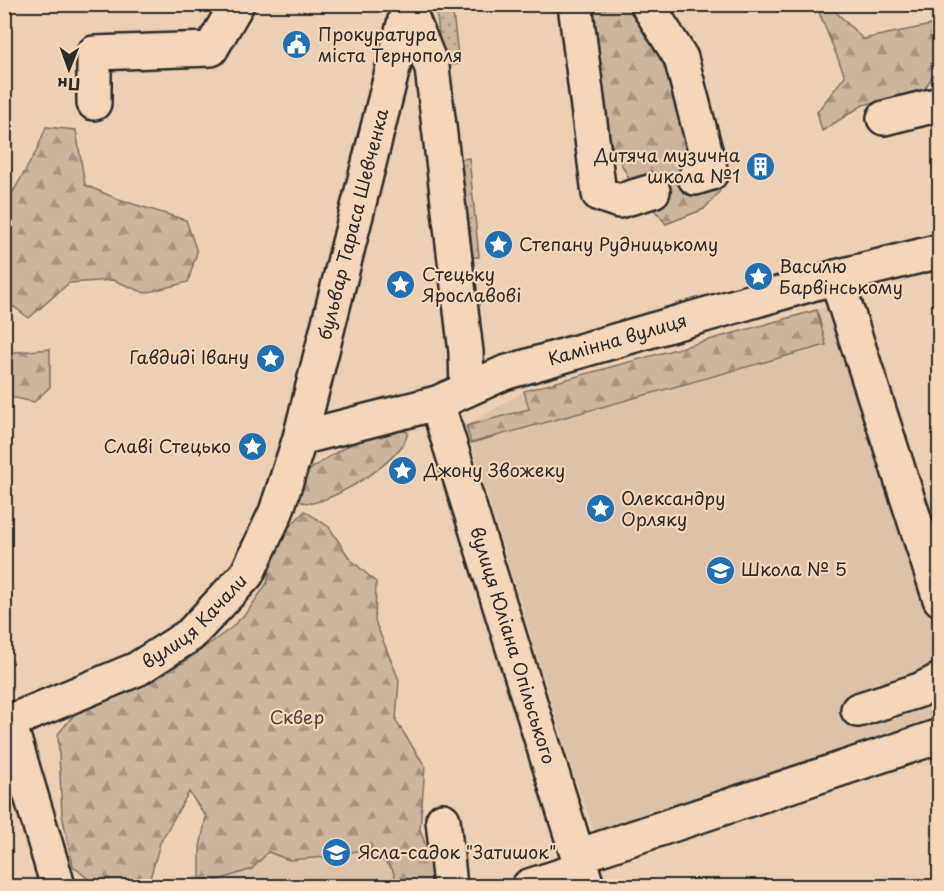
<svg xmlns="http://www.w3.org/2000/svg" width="944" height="891" font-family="'Playpen Sans',sans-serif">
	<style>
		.built { fill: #dcc2aa }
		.grass { fill: url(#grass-dots); stroke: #7c7064; stroke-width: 1.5 }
		.forest { fill: url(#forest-firs); stroke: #7c7064; stroke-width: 1.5 }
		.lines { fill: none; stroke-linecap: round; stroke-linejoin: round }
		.minor-casing { stroke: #2b2b2b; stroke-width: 38 }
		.minor { stroke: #f4d7bb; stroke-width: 33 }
		.labels { text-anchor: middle; stroke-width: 4.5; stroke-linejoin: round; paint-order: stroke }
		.poi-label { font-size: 18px; fill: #2b2b2b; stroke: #f4d7bb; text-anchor: start }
		.street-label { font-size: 18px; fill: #2b2b2b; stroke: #f4d7bb }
		.park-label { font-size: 18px; fill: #4b4742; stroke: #f4d7bb }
	</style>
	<defs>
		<pattern id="grass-dots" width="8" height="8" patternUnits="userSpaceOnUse" patternTransform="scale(1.5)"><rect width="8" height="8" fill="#ccb59e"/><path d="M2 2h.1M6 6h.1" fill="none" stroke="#a69381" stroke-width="1.8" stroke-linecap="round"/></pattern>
		<pattern id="forest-firs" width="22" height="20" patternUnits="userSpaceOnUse" patternTransform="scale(1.5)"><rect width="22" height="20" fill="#ccb59e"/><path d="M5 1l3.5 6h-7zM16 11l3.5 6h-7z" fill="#a69381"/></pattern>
	</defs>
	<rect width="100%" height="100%" fill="#ecd0b5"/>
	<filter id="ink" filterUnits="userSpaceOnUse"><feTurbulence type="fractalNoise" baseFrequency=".0167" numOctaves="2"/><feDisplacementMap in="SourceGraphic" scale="12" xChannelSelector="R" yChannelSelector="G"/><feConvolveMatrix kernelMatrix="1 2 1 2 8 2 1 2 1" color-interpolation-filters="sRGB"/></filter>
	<g filter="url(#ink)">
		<g class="built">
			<polygon points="844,302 939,599 939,710 926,726 595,834 573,772 466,426 524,391"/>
			<polygon points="386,820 407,886 167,886"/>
		</g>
		<g class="grass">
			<polygon points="436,5 452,5 459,64 442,66"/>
			<polygon points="469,158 479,257 463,258 452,160"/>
		</g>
		<g class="forest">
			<polygon points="591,5 669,5 673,32 686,35 692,43 717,148 720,191 704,209 666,224 629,179 608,137"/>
			<polygon points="834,10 863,39 936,24 939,20 939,65 923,92 863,105 822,131 817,112 845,76 819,12"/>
			<polygon points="46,127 76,130 85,185 120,200 186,220 197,252 188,282 145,293 113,280 69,283 29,318 5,300 5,206 37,150"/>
			<polygon points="817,310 826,345 471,443 466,426 529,409 524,391"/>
			<polygon points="50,349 50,387 34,402 5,396 5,353"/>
			<path d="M390,428L408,432C403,460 339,498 312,503C307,504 299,501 294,500L293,485C319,459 356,440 390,428Z"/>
			<polygon points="305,511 329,527 350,559 376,582 375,621 399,680 396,721 425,766 420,829 439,886 399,886 392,869 369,847 339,856 289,860 268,852 252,869 200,886 200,847 206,817 189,792 160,843 148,886 96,886 73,866 62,815 58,734 77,711 121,687 183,663 231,628 248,611 267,583 277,539"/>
		</g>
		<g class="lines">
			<defs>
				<g id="minor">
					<polyline points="575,4 599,194 619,201 653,191"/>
					<polyline points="647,4 681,58 711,173 695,178"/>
					<polyline points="409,11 432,68 466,352 467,388"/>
					<polyline points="94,103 94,53 211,49 237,4"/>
					<polyline points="884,118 940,104"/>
					<polyline points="836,277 940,599"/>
					<path id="s1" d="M437,403L587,886"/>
					<path id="s2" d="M300,438L437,403L504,373L836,277L940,251"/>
					<polyline points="858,710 920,690 940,680"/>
					<polyline points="9,722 58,886"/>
					<path id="s3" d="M4,724L137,669L190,635L247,574L276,512L300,438L409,4"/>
					<polyline points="443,820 450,886"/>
					<polyline points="578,856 940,736"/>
					<polyline points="529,886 582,869"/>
				</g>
			</defs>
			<use href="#minor" class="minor-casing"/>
			<use href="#minor" class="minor"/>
		</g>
	</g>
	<defs>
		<symbol id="civic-disc" viewBox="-11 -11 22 22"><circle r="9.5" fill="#1f6fb2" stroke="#f4d7bb"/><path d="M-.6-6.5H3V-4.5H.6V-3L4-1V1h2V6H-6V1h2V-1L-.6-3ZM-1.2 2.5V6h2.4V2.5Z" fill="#fff"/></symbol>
		<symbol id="building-disc" viewBox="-11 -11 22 22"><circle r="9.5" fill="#1f6fb2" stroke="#f4d7bb"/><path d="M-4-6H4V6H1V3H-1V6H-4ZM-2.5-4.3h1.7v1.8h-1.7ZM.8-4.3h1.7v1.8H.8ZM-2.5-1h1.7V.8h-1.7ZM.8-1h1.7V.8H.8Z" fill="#fff"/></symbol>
		<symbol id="sight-disc" viewBox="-11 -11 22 22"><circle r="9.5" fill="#1f6fb2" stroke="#f4d7bb"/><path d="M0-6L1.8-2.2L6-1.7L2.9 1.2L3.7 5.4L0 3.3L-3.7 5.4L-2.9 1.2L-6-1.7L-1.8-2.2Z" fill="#fff"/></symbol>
		<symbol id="school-disc" viewBox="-11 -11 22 22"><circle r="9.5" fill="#1f6fb2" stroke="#f4d7bb"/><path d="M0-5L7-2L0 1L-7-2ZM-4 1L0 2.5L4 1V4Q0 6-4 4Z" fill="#fff"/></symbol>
	</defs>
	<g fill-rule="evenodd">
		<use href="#civic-disc" x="280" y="28" width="33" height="33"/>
		<use href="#building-disc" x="744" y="150" width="33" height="33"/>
		<use href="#sight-disc" x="482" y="228" width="33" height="33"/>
		<use href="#sight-disc" x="742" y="260" width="33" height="33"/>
		<use href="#sight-disc" x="384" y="268" width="33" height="33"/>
		<use href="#sight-disc" x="254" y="342" width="33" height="33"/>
		<use href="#sight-disc" x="236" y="430" width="33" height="33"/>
		<use href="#sight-disc" x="386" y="454" width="33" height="33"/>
		<use href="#sight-disc" x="584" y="492" width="33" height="33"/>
		<use href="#school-disc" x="704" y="554" width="33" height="33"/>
		<use href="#school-disc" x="320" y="836" width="33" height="33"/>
	</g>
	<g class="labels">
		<g class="poi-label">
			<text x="318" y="41">Прокуратура<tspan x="318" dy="21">міста Тернополя</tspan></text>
			<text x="740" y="162" text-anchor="end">Дитяча музична<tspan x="740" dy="21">школа №1</tspan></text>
			<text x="519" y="251">Степану Рудницькому</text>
			<text x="779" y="273">Василю<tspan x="779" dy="21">Барвінському</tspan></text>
			<text x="422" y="281">Стецьку<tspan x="422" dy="21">Ярославові</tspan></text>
			<text x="249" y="364" text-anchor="end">Гавдиді Івану</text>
			<text x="231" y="453" text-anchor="end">Славі Стецько</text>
			<text x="424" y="477">Джону Звожеку</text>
			<text x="621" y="505">Олександру<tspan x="621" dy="21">Орляку</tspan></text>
			<text x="741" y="576">Школа № 5</text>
			<text x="358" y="859">Ясла-садок "Затишок"</text>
		</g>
		<g class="street-label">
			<text dy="6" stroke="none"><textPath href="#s3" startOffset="657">бульвар Тараса Шевченка</textPath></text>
			<text dy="6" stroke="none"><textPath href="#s2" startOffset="333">Камінна вулиця</textPath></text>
			<text dy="6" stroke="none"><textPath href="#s3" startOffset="219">вулиця Качали</textPath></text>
			<text dy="6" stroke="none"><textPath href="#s1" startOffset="254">вулиця Юліана Опільського</textPath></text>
		</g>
		<g class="park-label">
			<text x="297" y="724">Сквер</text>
		</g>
	</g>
	<rect width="944" height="891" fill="none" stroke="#f4d7bb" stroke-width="24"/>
	<rect x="12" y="12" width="920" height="867" fill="none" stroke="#2b2b2b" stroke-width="2" filter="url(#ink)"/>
	<g transform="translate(69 69) rotate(181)" stroke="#f4d7bb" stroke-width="4.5" paint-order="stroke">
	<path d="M0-4.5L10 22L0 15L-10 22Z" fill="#2b2b2b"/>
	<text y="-9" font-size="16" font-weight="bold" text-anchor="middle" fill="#2b2b2b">Пн</text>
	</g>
</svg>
